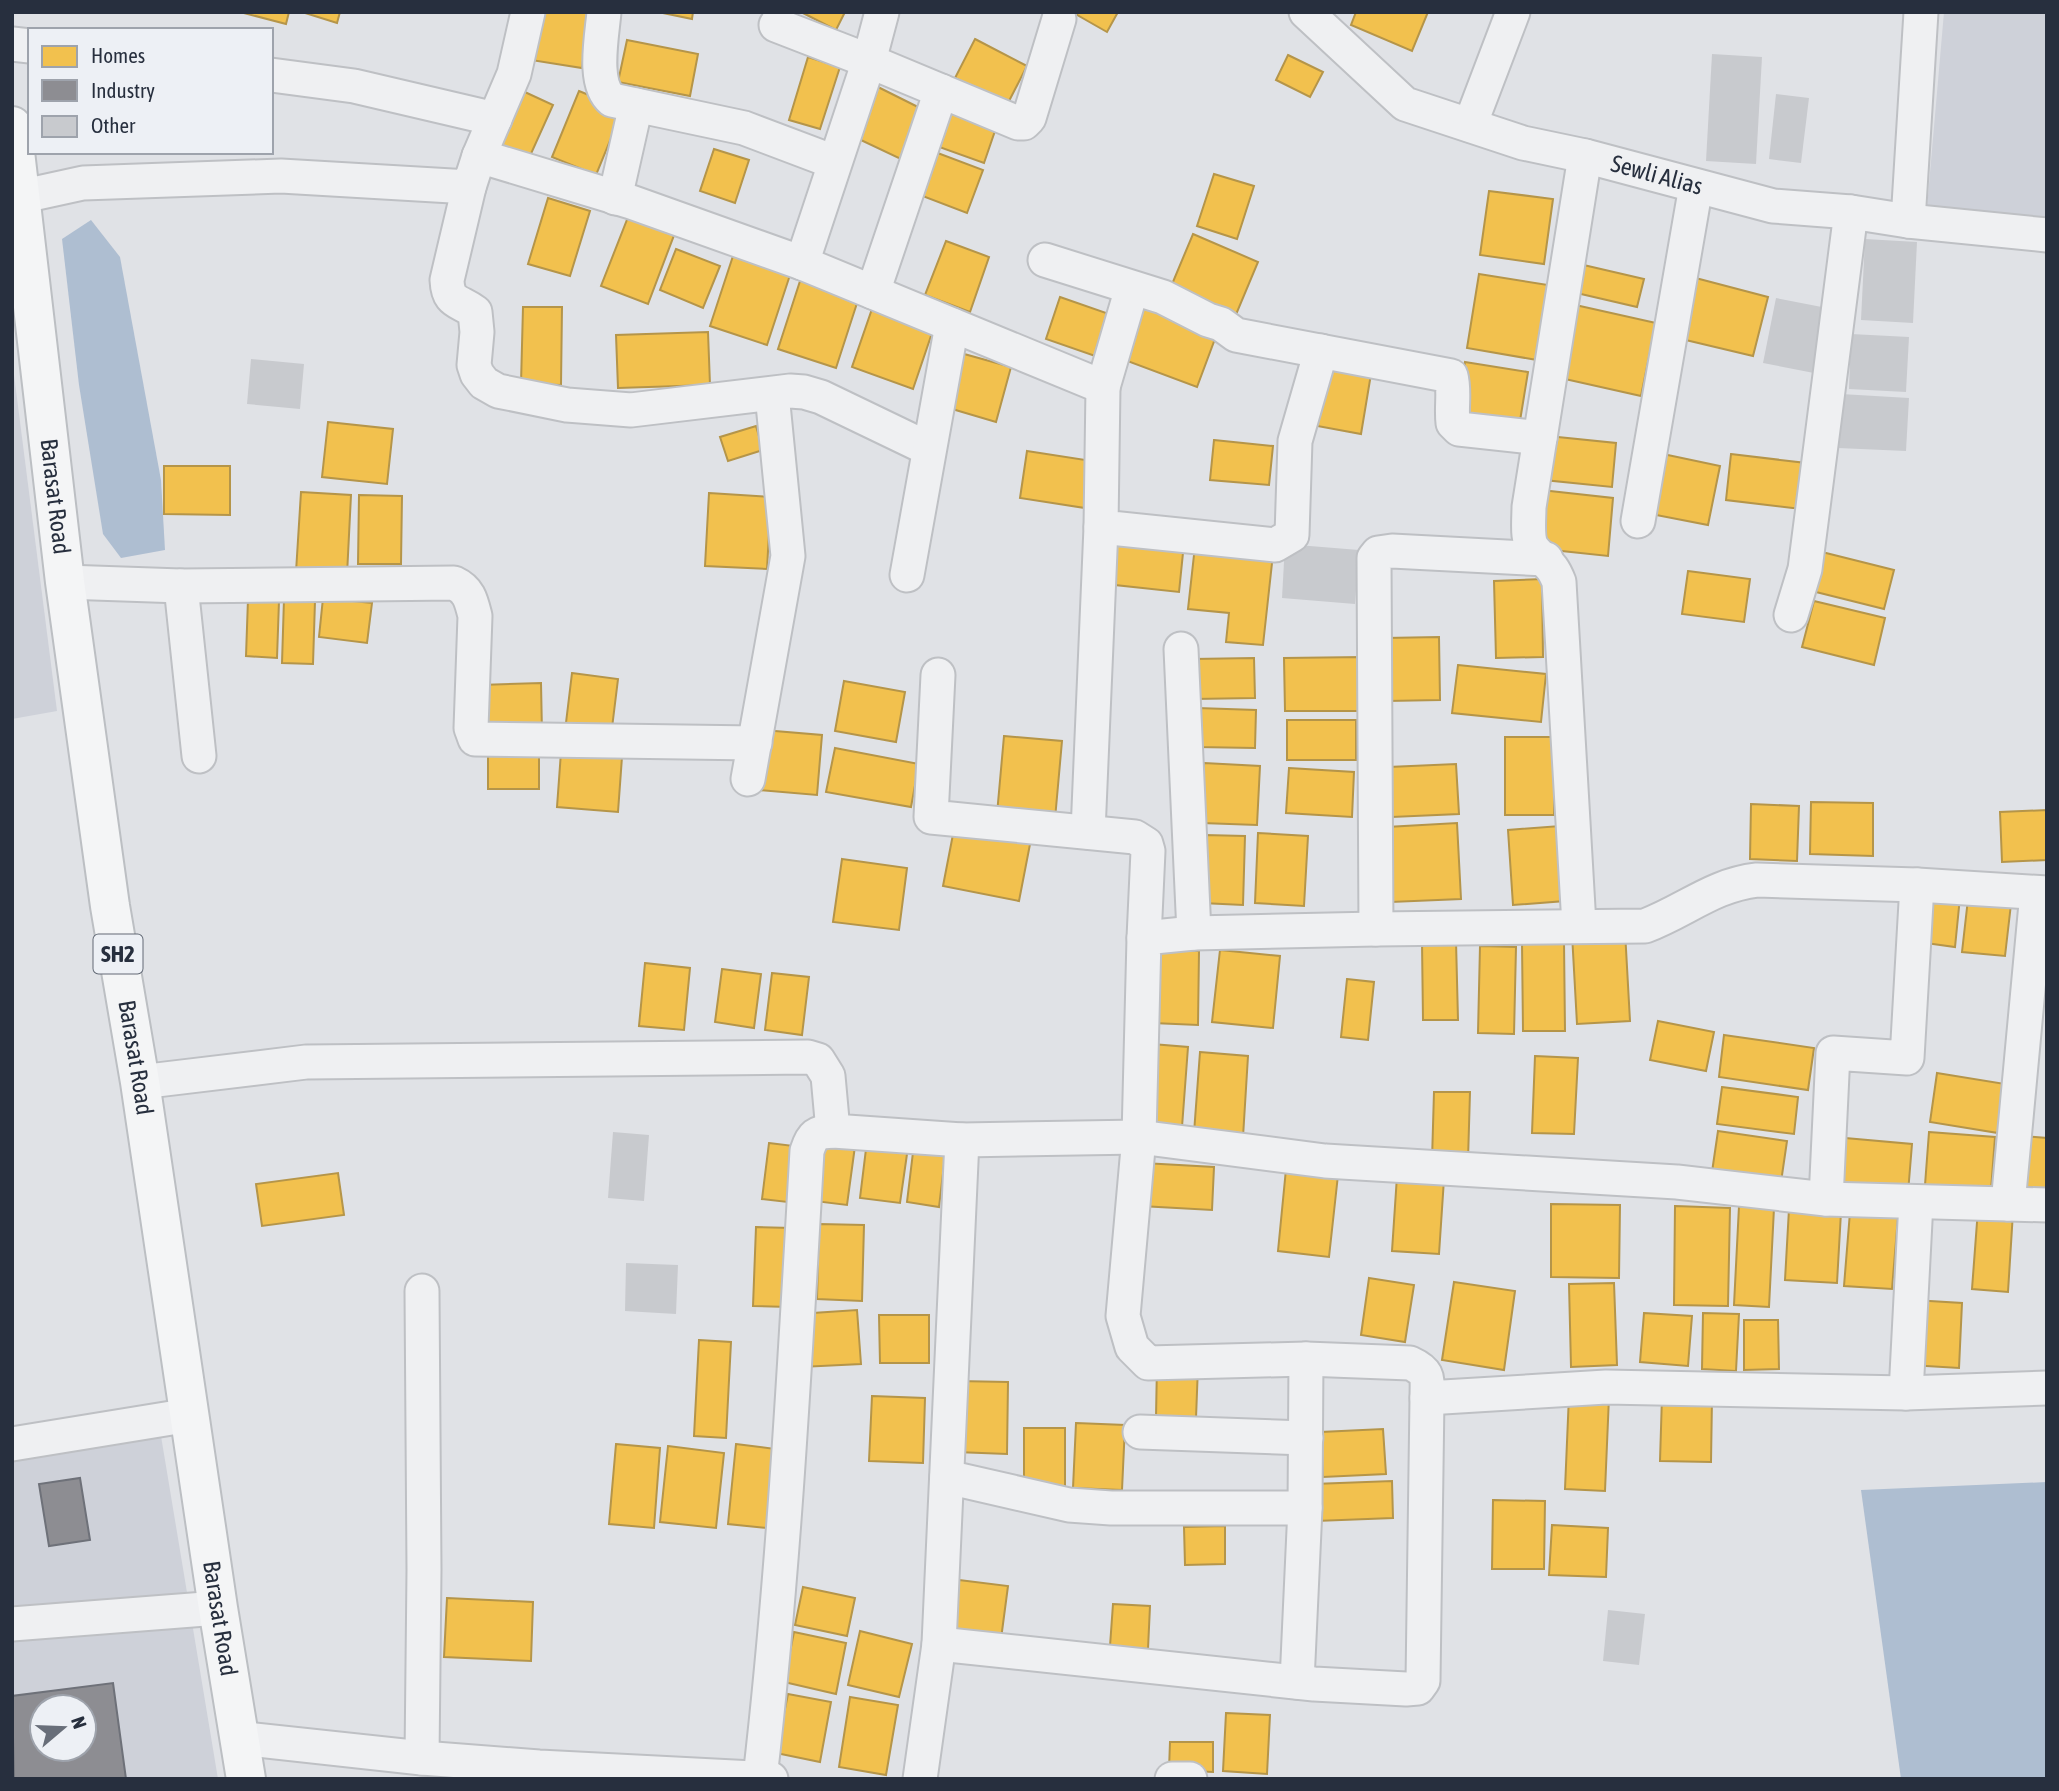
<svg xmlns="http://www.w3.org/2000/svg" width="2059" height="1791" font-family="'Asap Condensed',sans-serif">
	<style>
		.built { fill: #ced1d9; fill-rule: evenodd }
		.water { fill: #aebed1 }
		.homes { fill: #f2c14e; stroke: #b59549; stroke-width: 2 }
		.industry { fill: #8d8d92; stroke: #6e7179; stroke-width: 2; fill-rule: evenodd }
		.building { fill: #c8cace }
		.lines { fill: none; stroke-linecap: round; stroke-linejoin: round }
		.minor-casing { stroke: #bec0c4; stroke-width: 37 }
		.primary-casing { stroke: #bcbfc3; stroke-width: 42 }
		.minor { stroke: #eff0f2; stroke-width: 33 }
		.primary { stroke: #f4f5f6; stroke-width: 38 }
		.labels { text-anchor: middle; stroke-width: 7; stroke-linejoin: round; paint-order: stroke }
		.shield { fill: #edf0f5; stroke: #626975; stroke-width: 2 }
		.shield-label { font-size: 23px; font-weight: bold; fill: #272f3e }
		.street-label { font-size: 24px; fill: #272f3e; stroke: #edf0f5 }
	</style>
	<rect width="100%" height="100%" fill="#e0e2e6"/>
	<g class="built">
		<polygon points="1944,12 2047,12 2047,217 1927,207"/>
		<polygon points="12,359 57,711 12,719"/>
		<path d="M160,1430L218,1779H12V1456ZM42,1707H84V1749H42Z"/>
	</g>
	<g class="water">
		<polygon points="91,220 120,257 161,480 165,550 121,558 103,534 79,385 62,239"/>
		<polygon points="2047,1482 2047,1779 1901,1779 1861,1490"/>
	</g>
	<g class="homes">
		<polygon points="240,12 289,12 286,24"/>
		<polygon points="302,12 340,12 337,23"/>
		<polygon points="538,12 589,12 582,68 531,60"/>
		<polygon points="658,12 693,12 692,19"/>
		<polygon points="801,12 845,12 836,30"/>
		<polygon points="1072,12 1118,12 1107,32"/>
		<polygon points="1356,12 1428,12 1412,51 1351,25"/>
		<polygon points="975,39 1027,66 1007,105 955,78"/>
		<polygon points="627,40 698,54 690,96 618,82"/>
		<polygon points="1288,55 1323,72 1310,97 1276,80"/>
		<polygon points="808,57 840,67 820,129 789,120"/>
		<polygon points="870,83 928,112 905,161 846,133"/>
		<polygon points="514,87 553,105 525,167 487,149"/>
		<polygon points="579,91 623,109 596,175 552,157"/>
		<polygon points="941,105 997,125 984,163 928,143"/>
		<polygon points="714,149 749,160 735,203 700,191"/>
		<polygon points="927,149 983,170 967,213 912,192"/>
		<polygon points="1214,174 1254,186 1237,239 1197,226"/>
		<polygon points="1489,191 1553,199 1544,264 1480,255"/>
		<polygon points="548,198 590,211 570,276 528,264"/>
		<polygon points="630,212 676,230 648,304 601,286"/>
		<polygon points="1193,234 1258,262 1235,317 1170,289"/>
		<polygon points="946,241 989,257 970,312 925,295"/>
		<polygon points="676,249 720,266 703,308 660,290"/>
		<polygon points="733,256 790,275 767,345 710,326"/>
		<polygon points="1575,263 1644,279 1637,307 1568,291"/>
		<polygon points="1479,274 1548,285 1537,360 1467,348"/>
		<polygon points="1688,276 1768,297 1753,356 1673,337"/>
		<polygon points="801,278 859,297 836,368 778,349"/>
		<polygon points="1060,297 1112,315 1098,357 1046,339"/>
		<polygon points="1144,300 1219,328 1197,387 1122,359"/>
		<polygon points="1571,304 1656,323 1641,396 1556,377"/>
		<polygon points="873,306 934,327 913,389 852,367"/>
		<polygon points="523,307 562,307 561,385 521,384"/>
		<polygon points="708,332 710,385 618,388 616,335"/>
		<polygon points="957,352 1011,367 996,422 942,406"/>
		<polygon points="1465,362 1528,372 1518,433 1455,423"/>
		<polygon points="1323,365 1371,374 1361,434 1312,425"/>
		<polygon points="328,422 393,429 387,484 322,477"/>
		<polygon points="756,426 763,450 728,461 720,437"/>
		<polygon points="1548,436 1616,443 1612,487 1544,480"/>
		<polygon points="1214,440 1273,446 1269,485 1210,480"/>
		<polygon points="1027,451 1092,461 1085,508 1020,498"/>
		<polygon points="1663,454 1720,466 1708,525 1651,514"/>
		<polygon points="1731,454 1806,463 1801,509 1726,500"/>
		<polygon points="164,466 230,466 230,515 164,514"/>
		<polygon points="1541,490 1613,498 1608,556 1534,548"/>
		<polygon points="301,492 351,495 347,575 296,572"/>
		<polygon points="709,493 771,497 767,569 705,566"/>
		<polygon points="359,495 402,496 401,564 358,564"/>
		<polygon points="1111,534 1184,543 1179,592 1106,584"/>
		<polygon points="1195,546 1273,554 1263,645 1226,642 1229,613 1188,609"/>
		<polygon points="1818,551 1894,570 1884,609 1808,590"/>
		<polygon points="1688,571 1750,579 1744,622 1682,614"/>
		<polygon points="1542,579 1543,657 1496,658 1494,581"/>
		<polygon points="323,598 372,603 367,643 319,637"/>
		<polygon points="248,599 279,601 277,658 246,656"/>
		<polygon points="284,599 315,601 313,664 282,663"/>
		<polygon points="1814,601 1885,618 1874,665 1802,647"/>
		<polygon points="1439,637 1440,700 1387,701 1385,638"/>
		<polygon points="1363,657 1363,711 1285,711 1284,658"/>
		<polygon points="1254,658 1255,698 1194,699 1193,659"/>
		<polygon points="1458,665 1546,674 1541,722 1452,713"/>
		<polygon points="572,673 618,679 611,736 565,731"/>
		<polygon points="844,681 905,692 896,742 835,731"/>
		<polygon points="541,683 542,733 481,734 480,685"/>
		<polygon points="1197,708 1256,710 1255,748 1197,747"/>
		<rect x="1287" y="720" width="69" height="40"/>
		<polygon points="763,730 822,735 817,795 758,790"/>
		<polygon points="1004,736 1062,741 1055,819 997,814"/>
		<rect x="1505" y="737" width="49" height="78"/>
		<rect x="488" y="746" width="51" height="43"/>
		<polygon points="835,748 919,764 911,807 826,792"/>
		<polygon points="561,752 622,757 618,812 557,807"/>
		<polygon points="1204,763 1260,766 1257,825 1202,823"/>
		<polygon points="1456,764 1459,814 1392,817 1389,767"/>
		<polygon points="1289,768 1354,772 1352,817 1286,813"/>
		<polygon points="1811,802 1873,803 1873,856 1810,854"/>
		<polygon points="1751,804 1799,806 1797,861 1750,859"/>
		<polygon points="2047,810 2047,860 2002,862 2000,812"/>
		<polygon points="1457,823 1461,899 1391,902 1387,827"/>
		<polygon points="955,824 1031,839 1019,901 943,886"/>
		<polygon points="1560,826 1565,901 1513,905 1508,830"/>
		<polygon points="1258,833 1308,836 1304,906 1255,903"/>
		<polygon points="1204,835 1245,836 1243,905 1202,903"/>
		<polygon points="842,859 907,868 899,930 833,922"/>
		<polygon points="1923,893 1960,897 1955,947 1918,942"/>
		<polygon points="1968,899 2011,904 2005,956 1962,952"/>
		<polygon points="1625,931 1630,1021 1577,1024 1572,934"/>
		<polygon points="1456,941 1458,1020 1423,1020 1422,942"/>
		<polygon points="1564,942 1565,1031 1523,1031 1522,943"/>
		<polygon points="1480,946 1516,947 1514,1034 1478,1033"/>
		<polygon points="1155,950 1199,951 1198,1025 1153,1023"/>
		<polygon points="1220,950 1280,956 1273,1028 1212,1022"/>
		<polygon points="645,963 690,968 684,1030 639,1026"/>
		<polygon points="722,969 761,974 754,1028 715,1022"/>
		<polygon points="772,973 809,977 802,1035 765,1030"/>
		<polygon points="1347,979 1374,982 1368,1040 1341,1037"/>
		<polygon points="1658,1021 1714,1032 1706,1071 1650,1060"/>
		<polygon points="1724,1035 1814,1048 1808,1090 1719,1077"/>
		<polygon points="1152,1044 1188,1047 1182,1127 1146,1123"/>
		<polygon points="1200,1052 1248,1056 1243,1137 1194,1133"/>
		<polygon points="1535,1056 1578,1058 1574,1134 1532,1133"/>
		<polygon points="1937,1073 2005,1084 1998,1133 1930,1122"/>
		<polygon points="1722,1087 1798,1097 1794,1134 1717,1124"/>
		<polygon points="1434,1092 1470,1092 1468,1160 1432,1160"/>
		<polygon points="1718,1131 1787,1141 1781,1182 1712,1172"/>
		<polygon points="1929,1132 1995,1137 1991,1190 1925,1185"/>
		<polygon points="2021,1136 2047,1138 2047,1189 2017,1186"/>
		<polygon points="1834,1137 1912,1144 1908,1193 1830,1186"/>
		<polygon points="814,1141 855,1146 847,1205 806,1200"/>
		<polygon points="867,1141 908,1147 900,1203 860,1198"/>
		<polygon points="769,1143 802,1147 796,1203 762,1199"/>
		<polygon points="914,1144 946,1148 939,1207 907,1202"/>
		<polygon points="1143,1163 1214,1167 1212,1210 1141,1206"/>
		<polygon points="1286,1169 1338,1175 1329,1257 1278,1251"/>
		<polygon points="338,1173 344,1215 262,1226 256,1184"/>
		<polygon points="1397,1176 1444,1179 1439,1254 1392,1251"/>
		<polygon points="1551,1204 1620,1205 1619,1278 1551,1277"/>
		<polygon points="1675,1206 1730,1208 1728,1306 1674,1305"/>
		<polygon points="1739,1206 1774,1208 1769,1307 1734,1305"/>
		<polygon points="1789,1209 1841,1212 1837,1283 1785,1280"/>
		<polygon points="1978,1209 2013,1212 2008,1292 1972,1289"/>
		<polygon points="1850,1212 1898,1217 1892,1289 1844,1286"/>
		<polygon points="819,1224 864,1225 862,1301 817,1299"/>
		<polygon points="756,1227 792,1228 789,1307 753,1306"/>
		<polygon points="1369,1278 1414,1285 1405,1342 1361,1335"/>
		<polygon points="1454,1282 1515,1291 1504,1370 1442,1360"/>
		<polygon points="1614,1283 1617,1365 1571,1367 1569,1284"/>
		<polygon points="1913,1300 1962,1303 1959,1368 1910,1365"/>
		<polygon points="857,1310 861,1364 801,1367 798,1314"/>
		<polygon points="1644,1313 1692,1316 1688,1366 1640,1362"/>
		<polygon points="1703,1313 1739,1314 1736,1371 1702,1369"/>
		<polygon points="879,1315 929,1315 929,1363 880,1363"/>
		<polygon points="1744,1320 1778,1320 1779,1369 1744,1370"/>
		<polygon points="699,1340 731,1342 726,1438 694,1436"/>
		<polygon points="1157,1364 1198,1366 1196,1418 1156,1417"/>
		<polygon points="957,1381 1008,1382 1007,1454 956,1452"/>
		<polygon points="1569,1395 1609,1397 1605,1491 1565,1489"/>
		<polygon points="872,1396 925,1398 923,1463 869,1461"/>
		<polygon points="1662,1396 1712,1398 1711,1462 1660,1461"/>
		<polygon points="1076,1423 1125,1425 1122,1490 1073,1488"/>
		<rect x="1024" y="1428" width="41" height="62"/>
		<polygon points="1383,1429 1386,1474 1323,1477 1321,1432"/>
		<polygon points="616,1444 660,1448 654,1528 609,1524"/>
		<polygon points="736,1444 783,1450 775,1529 728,1524"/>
		<polygon points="668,1446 724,1453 716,1528 660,1522"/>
		<polygon points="1392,1481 1393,1518 1316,1521 1314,1484"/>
		<polygon points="1493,1500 1545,1501 1544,1569 1492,1569"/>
		<polygon points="1552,1525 1608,1528 1606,1577 1549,1575"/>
		<polygon points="1225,1526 1225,1564 1185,1565 1184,1527"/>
		<polygon points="959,1580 1008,1586 1001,1639 951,1632"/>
		<polygon points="803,1587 855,1598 847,1636 795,1625"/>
		<polygon points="447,1598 533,1602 531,1661 444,1657"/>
		<polygon points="1113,1604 1150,1606 1148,1649 1110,1646"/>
		<polygon points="860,1631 912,1644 899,1697 848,1685"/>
		<polygon points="794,1632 846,1643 836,1694 784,1682"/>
		<polygon points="788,1694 831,1702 820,1762 776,1753"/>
		<polygon points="850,1697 898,1705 886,1775 839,1767"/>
		<polygon points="1226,1713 1270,1715 1267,1774 1223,1771"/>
		<polygon points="1170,1742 1213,1742 1213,1772 1169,1770"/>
	</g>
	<g class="industry">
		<polygon points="80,1478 90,1540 49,1546 39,1484"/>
		<path d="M113,1683L126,1779H14L12,1696ZM42,1707H84V1749H42Z"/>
	</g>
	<g class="building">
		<polygon points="1712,54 1762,57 1756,164 1706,161"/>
		<polygon points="1776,94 1809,98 1801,163 1769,159"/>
		<polygon points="1865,239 1917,242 1913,323 1861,320"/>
		<polygon points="1776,298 1832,309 1819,374 1763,363"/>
		<polygon points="1851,334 1909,337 1906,392 1849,389"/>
		<polygon points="251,359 304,364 300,409 247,404"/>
		<polygon points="1841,394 1909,398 1906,451 1838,448"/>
		<polygon points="1285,544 1359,550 1355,604 1282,598"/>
		<polygon points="613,1132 649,1135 644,1201 608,1198"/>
		<polygon points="626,1263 678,1265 676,1314 625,1311"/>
		<polygon points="1608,1610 1645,1614 1639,1665 1603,1661"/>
	</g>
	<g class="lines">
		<defs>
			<g id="minor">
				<path d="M604,12C602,36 592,84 612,100L744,128L834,162"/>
				<path id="s1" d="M1306,12L1405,104L1523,143L1585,156L1773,206L1851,212L1908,221L2047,235"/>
				<polyline points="776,25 869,61 1018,123 1024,123 1029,118 1059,19"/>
				<polyline points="12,44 30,46"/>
				<polyline points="271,75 354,86 495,119"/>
				<polyline points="1470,125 1513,12"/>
				<polyline points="479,156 631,202 802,263 1103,387 1101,527 1275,545 1292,535 1295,441 1321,351"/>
				<path d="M469,187L447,280C448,304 459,300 475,312L477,332L474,365L477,374L484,383L498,391L567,405L631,410L790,391L804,392L821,397L929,449"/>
				<polyline points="19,197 83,183 281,176 469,187 479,156 514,74 528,12"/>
				<polyline points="615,198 636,105"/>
				<polyline points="1908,221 1921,12"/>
				<path d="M1045,260L1163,297L1208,320L1221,324L1236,335L1451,376C1455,391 1451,407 1453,423L1459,429L1540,438"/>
				<polyline points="802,263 869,61 882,12"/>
				<polyline points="873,292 941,91"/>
				<polyline points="1103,387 1132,288"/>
				<polyline points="1638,521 1696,186"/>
				<polyline points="907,575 952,325"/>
				<path d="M65,582L181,586L454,583C469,590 471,600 475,616L471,728L475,739L755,743"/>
				<polyline points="181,586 199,756"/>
				<polyline points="1791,615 1805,569 1851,212"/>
				<polyline points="1181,649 1194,933"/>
				<polyline points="938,675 931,817 1135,837 1146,844 1148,851 1144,938"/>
				<polyline points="748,779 788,556 772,394"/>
				<polyline points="1088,832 1101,527"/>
				<path d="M2047,893L1917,885L1757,880C1713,885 1685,911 1645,926L1376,929L1194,933L1144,938L1139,1137L1123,1316L1132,1347L1148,1363L1306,1359L1410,1363C1430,1372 1427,1378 1427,1398L1606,1387L1906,1393L2047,1388"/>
				<path d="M1579,925L1559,582C1551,562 1547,565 1535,551C1526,542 1529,520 1529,507L1585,156"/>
				<polyline points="1376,929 1374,558 1378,553 1392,551 1546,559"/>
				<polyline points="140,1082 306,1062 808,1057 818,1060 828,1076 833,1131 962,1140"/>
				<polyline points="1826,1199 1833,1053 1907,1058 1917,885"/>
				<polyline points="2008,1204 2037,893"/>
				<polyline points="422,1291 424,1570 422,1758"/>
				<polyline points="1906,1393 1916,1202"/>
				<polyline points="1140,1432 1306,1438"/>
				<polyline points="12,1444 190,1415"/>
				<polyline points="947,1477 1069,1505 1111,1508 1305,1508"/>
				<polyline points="12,1624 218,1608"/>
				<polyline points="939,1644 1314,1684 1406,1689 1418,1688 1423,1681 1427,1398"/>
				<polyline points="1297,1682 1305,1508 1306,1359"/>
				<polyline points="238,1738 422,1758 539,1767 771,1779"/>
				<path d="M760,1778C784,1570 795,1360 807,1151C812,1135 816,1132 833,1131"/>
				<polyline points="920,1779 939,1644 962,1140 1139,1137 1325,1161 1677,1182 1826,1199 2047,1205"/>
				<polyline points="1172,1779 1190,1779"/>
			</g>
			<g id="primary">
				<path id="s2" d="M12,126L65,582L110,906L140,1082L218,1608L246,1779"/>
			</g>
		</defs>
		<use href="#minor" class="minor-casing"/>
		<use href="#primary" class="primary-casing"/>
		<use href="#minor" class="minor"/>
		<use href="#primary" class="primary"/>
	</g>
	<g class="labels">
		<rect class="shield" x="93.5" y="934.5" width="49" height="39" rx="5"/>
		<g class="shield-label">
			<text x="118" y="962">SH2</text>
		</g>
		<g class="street-label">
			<text dy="8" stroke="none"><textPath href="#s1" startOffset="397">Sewli Alias</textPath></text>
			<text dy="8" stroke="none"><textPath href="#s2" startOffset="373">Barasat Road</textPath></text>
			<text dy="8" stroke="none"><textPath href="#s2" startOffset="940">Barasat Road</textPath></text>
			<text dy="8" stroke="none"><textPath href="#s2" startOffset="1507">Barasat Road</textPath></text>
		</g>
	</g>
	<rect width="2059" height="1791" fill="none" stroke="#272f3e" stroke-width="28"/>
	<rect x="28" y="28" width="245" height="126" fill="#edf0f5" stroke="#9ea3ac" stroke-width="2"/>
	<rect x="42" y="46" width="35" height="21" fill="#f2c14e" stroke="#9ea3ac" stroke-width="2"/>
	<text x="91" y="63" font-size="21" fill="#272f3e">Homes</text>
	<rect x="42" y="80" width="35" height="21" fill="#8d8d92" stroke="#9ea3ac" stroke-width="2"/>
	<text x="91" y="98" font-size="21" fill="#272f3e">Industry</text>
	<rect x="42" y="116" width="35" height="21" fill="#c8cace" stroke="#9ea3ac" stroke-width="2"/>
	<text x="91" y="133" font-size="21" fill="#272f3e">Other</text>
	<g transform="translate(63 1728) rotate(71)"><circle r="33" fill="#edf0f5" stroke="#9ea3ac" stroke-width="2"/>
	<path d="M0-5L12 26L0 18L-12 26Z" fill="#686e79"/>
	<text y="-10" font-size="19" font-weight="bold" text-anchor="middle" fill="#272f3e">N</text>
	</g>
</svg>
